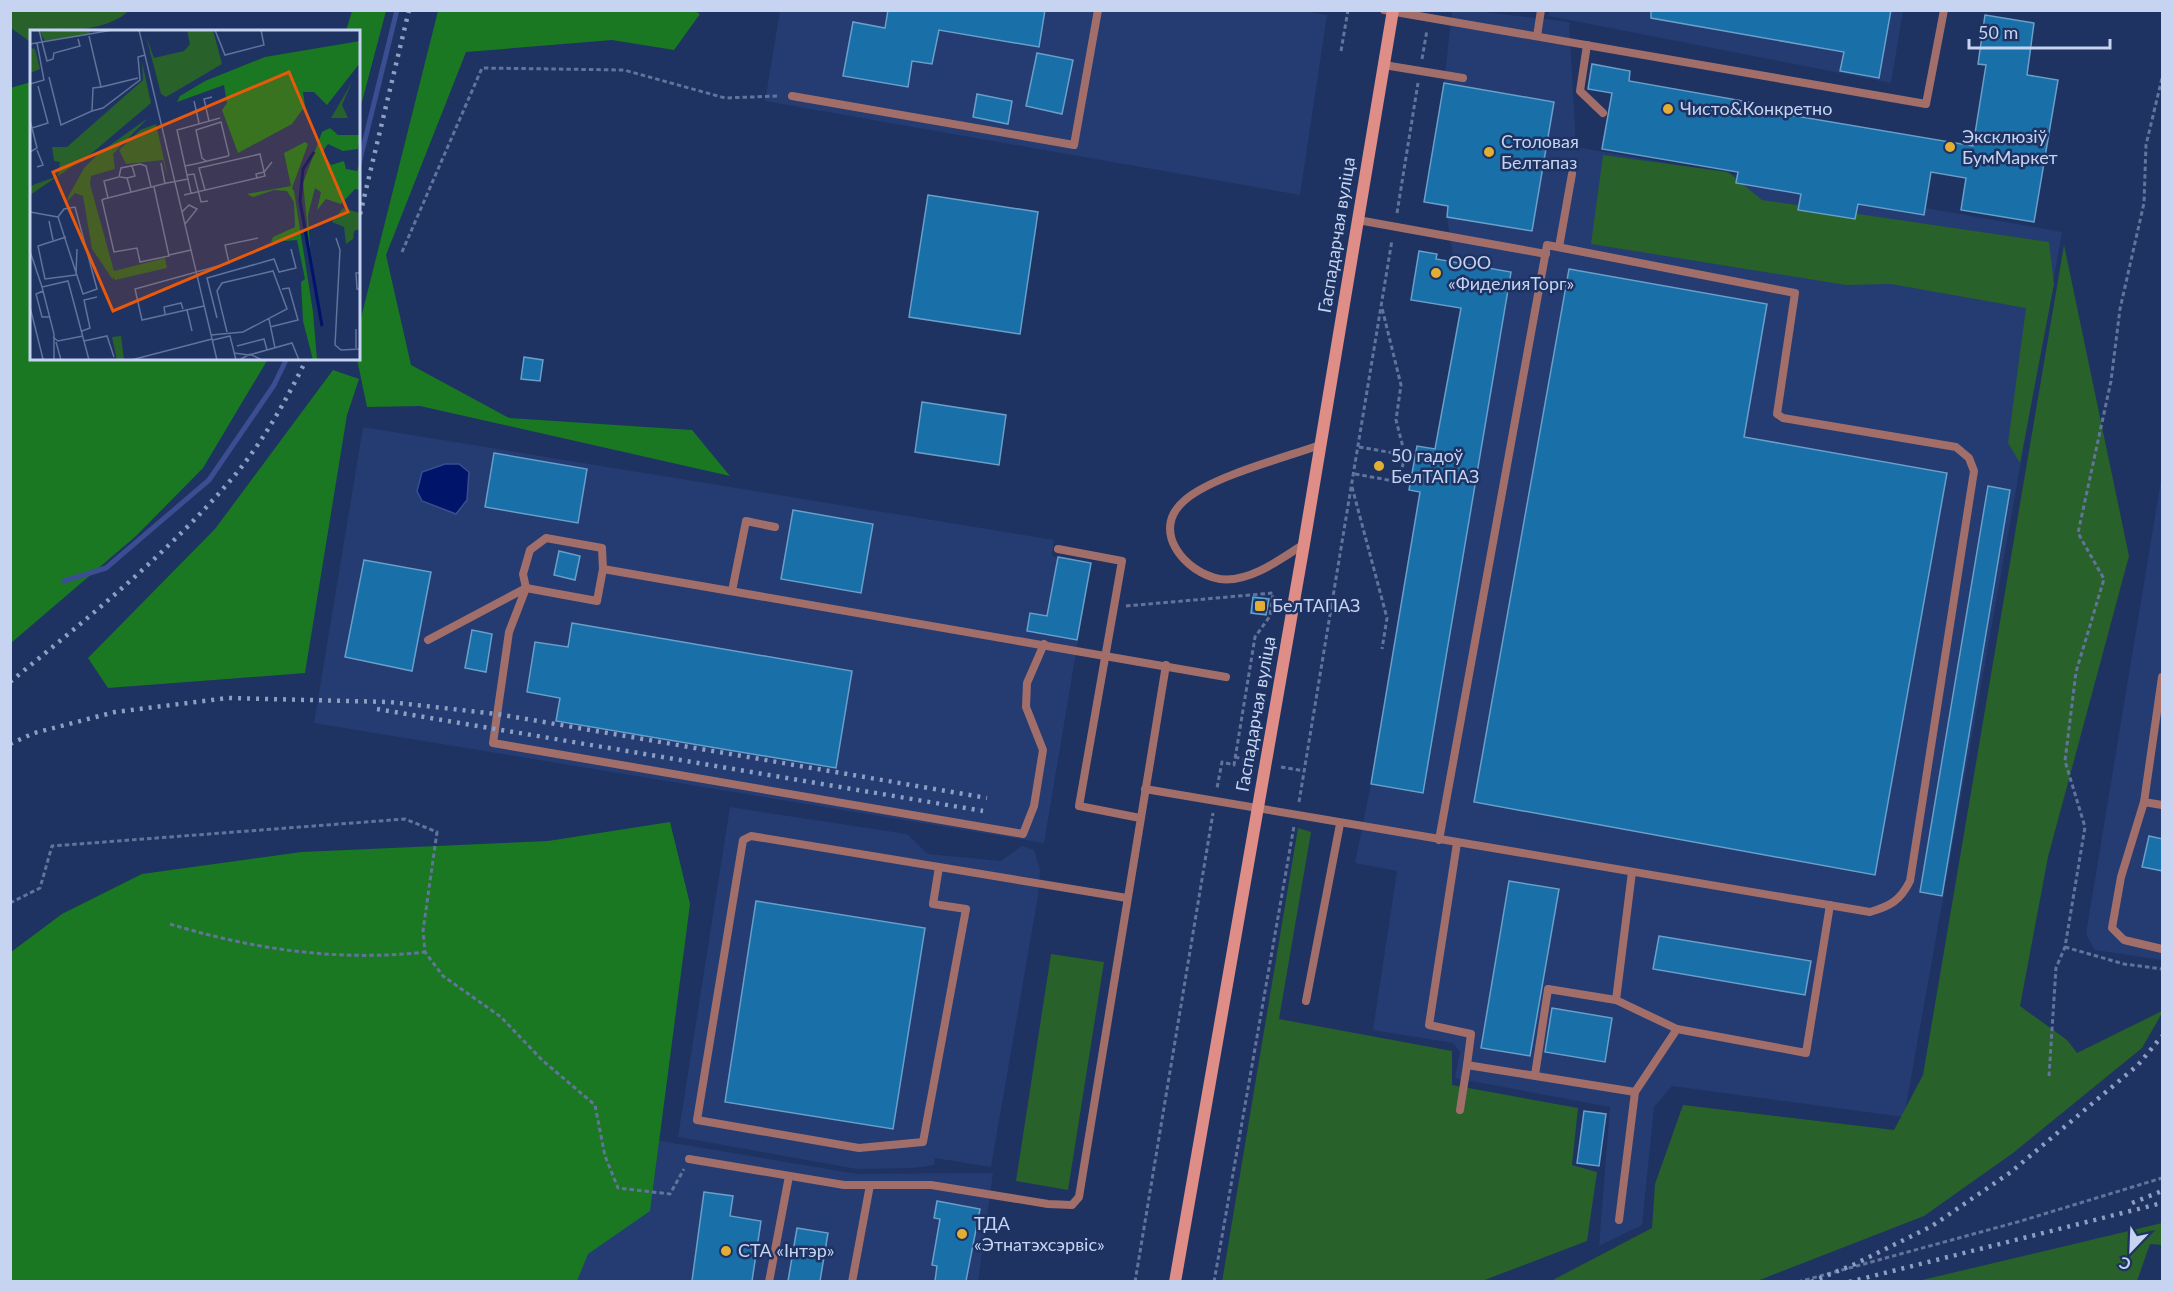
<svg xmlns="http://www.w3.org/2000/svg" width="2173" height="1292" font-family="Lato,sans-serif">
	<style>
		.built { fill: #243c71 }
		.green { fill: #28612a }
		.forest { fill: #1a7823 }
		.water { fill: #00146a; stroke: #3b4e92; stroke-width: 1.5 }
		.lines { fill: none; stroke-linecap: round; stroke-linejoin: round }
		.stream { stroke: #3b4e92; stroke-width: 5 }
		.building { fill: #196fa8; stroke: #699fca; stroke-width: 1.5 }
		.path { stroke: #62749c; stroke-width: 3; stroke-dasharray: 4.5 3; stroke-linecap: butt }
		.lane { stroke: #a26e6a; stroke-width: 8 }
		.secondary { stroke: #df8d87; stroke-width: 12 }
		.rail { stroke: #8f9fc2; stroke-width: 4.5; stroke-dasharray: 3 6; stroke-linecap: butt }
		.poi-dot { fill: #e2ae34; stroke: #1e3362; stroke-width: 2 }
		.labels { text-anchor: middle; stroke-width: 5; stroke-linejoin: round; paint-order: stroke }
		.poi-label { font-size: 18px; fill: #c6d4f1; stroke: #1e3362; text-anchor: start }
		.street-label { font-size: 18px; fill: #c6d4f1; stroke: #1e3362 }
		.inset-river { fill: none; stroke: #00146a; stroke-width: 3 }
		.inset-road { fill: none; stroke: #61739b; stroke-width: 1.5 }
		.view { fill: #e8590c; fill-opacity: 0.15; stroke: #e8590c; stroke-width: 3 }
		.inset-edge { fill: none; stroke: #c6d4f1; stroke-width: 3 }
	</style>
	<rect width="100%" height="100%" fill="#1e3362"/>
	<g class="built">
		<polygon points="1296,10 1327,15 1300,195 765,101 780,11"/>
		<polygon points="1550,10 1903,11 1891,83 1549,16"/>
		<polygon points="1452,11 1476,11 1569,22 1576,147 2062,232 1904,1117 1672,1086 1654,1107 1642,1225 1599,1246 1610,1107 1455,1078 1460,1052 1453,1043 1373,1030 1397,871 1355,863 1371,784 1420,492 1409,490 1417,446 1435,449 1461,308 1447,217 1448,206 1424,202 1444,83"/>
		<polygon points="363,427 1054,540 1052,556 1091,563 1044,843 314,723"/>
		<polygon points="2162,474 2162,960 2095,950 2086,934"/>
		<polygon points="730,807 907,834 928,854 1001,861 1022,846 1034,850 1040,870 1038,896 991,1167 935,1158 934,1165 914,1168 857,1169 678,1137"/>
		<polygon points="649,1139 857,1174 993,1173 978,1281 574,1282 581,1249"/>
	</g>
	<g class="green">
		<path d="M11,10H128V11C110,31 58,32 32,32L31,41H29L11,28Z"/>
		<polygon points="1603,155 1728,172 1762,200 2049,242 2054,284 2020,463 2008,443 2026,308 1891,284 1846,285 1591,244"/>
		<polygon points="2064,245 2129,556 2048,857 2020,1006 2067,1040 2077,1053 2162,1011 2162,1013 2142,1048 2013,1153 1924,1216 1757,1281 1551,1281 1652,1228 1655,1184 1683,1105 1894,1130 1923,1075"/>
		<polygon points="1298,828 1311,832 1279,1019 1452,1051 1452,1085 1578,1108 1572,1165 1597,1172 1587,1241 1482,1281 1222,1282"/>
		<polygon points="1051,954 1104,962 1068,1190 1016,1181"/>
		<polygon points="2162,1223 2162,1245 2150,1244 2137,1281 1918,1281"/>
	</g>
	<g class="forest">
		<polygon points="693,10 700,14 674,50 612,40 466,52 386,255 411,365 509,418 692,430 730,476 420,406 367,407 357,359 359,326 438,11"/>
		<polygon points="352,11 386,11 359,113 358,32 346,31"/>
		<polygon points="31,82 32,358 268,359 203,468 136,536 11,643 10,88"/>
		<polygon points="333,370 359,379 347,415 305,673 108,688 88,658 215,529"/>
		<polygon points="670,822 690,904 650,1211 588,1254 577,1281 11,1281 11,952 62,914 142,874 302,852 548,841"/>
	</g>
	<polygon class="water" points="445,464 459,464 469,472 467,500 456,514 422,501 417,491 422,472"/>
	<g class="lines">
		<g class="stream">
			<polyline points="358,168 397,10"/>
			<polyline points="64,581 106,568 209,480 274,385 287,358"/>
		</g>
	</g>
	<g class="building">
		<polygon points="888,10 1045,10 1039,47 939,30 932,64 912,61 908,87 843,76 853,22 885,28"/>
		<polygon points="1651,10 1891,10 1879,78 1840,71 1844,52 1651,18"/>
		<polygon points="1985,15 2034,23 2027,75 2058,80 2034,222 1961,210 1966,178 1931,172 1924,215 1858,204 1855,219 1798,210 1801,194 1736,183 1738,172 1602,149 1612,93 1588,89 1592,64 1630,71 1629,81 1749,102 1748,108 1973,146 1986,65 1978,64"/>
		<polygon points="1037,53 1073,60 1062,114 1026,106"/>
		<polygon points="1444,83 1554,102 1532,231 1447,217 1448,206 1424,202"/>
		<polygon points="977,94 1012,101 1008,124 973,117"/>
		<polygon points="928,195 1038,212 1020,334 909,317"/>
		<polygon points="1419,251 1437,254 1436,259 1511,272 1423,793 1371,784 1420,492 1409,490 1417,446 1435,449 1461,308 1411,300"/>
		<polygon points="1569,269 1767,304 1744,437 1947,473 1875,875 1474,802"/>
		<polygon points="524,357 543,360 540,381 521,379"/>
		<polygon points="922,402 1006,415 999,465 915,452"/>
		<polygon points="494,453 587,469 578,523 485,507"/>
		<polygon points="1988,486 2010,490 1942,896 1920,892"/>
		<polygon points="793,510 873,524 861,593 781,579"/>
		<polygon points="559,551 580,556 575,580 554,575"/>
		<polygon points="1058,557 1091,563 1077,640 1027,631 1030,613 1047,616"/>
		<polygon points="364,560 431,572 412,671 345,657"/>
		<polygon points="1253,597 1269,599 1266,615 1251,613"/>
		<polygon points="572,623 852,671 836,768 556,721 560,698 527,692 535,642 568,647"/>
		<polygon points="472,630 492,634 486,672 465,668"/>
		<polygon points="2149,836 2163,839 2163,871 2142,867"/>
		<polygon points="1509,881 1559,889 1530,1056 1481,1048"/>
		<polygon points="756,901 925,928 893,1129 725,1102"/>
		<polygon points="1659,936 1811,961 1805,995 1653,969"/>
		<polygon points="1552,1008 1612,1018 1605,1062 1545,1052"/>
		<polygon points="1584,1111 1606,1114 1599,1166 1577,1163"/>
		<polygon points="704,1192 733,1196 730,1216 761,1221 752,1281 692,1281"/>
		<polygon points="937,1201 980,1209 966,1281 935,1281 937,1266 932,1265 940,1219 934,1218"/>
		<polygon points="797,1228 828,1233 820,1281 788,1281"/>
	</g>
	<g class="lines">
		<g class="path">
			<polyline points="1341,51 1348,10"/>
			<polyline points="1422,59 1427,30"/>
			<polyline points="1397,213 1418,83"/>
			<polyline points="402,252 482,68 624,70 725,98 778,96"/>
			<polyline points="1359,447 1405,455"/>
			<polyline points="1355,474 1399,482 1405,455 1396,420 1401,385 1382,308"/>
			<polyline points="1352,487 1387,618 1382,649"/>
			<polyline points="1313,600 1332,604"/>
			<polyline points="1126,606 1273,593 1270,616 1255,637 1234,765 1222,762 1217,788"/>
			<polyline points="1235,757 1251,761"/>
			<polyline points="1281,767 1304,771"/>
			<polyline points="1299,802 1392,240"/>
			<polyline points="10,903 40,888 52,846 405,819 437,832 423,931 425,952 443,976 501,1017 542,1060 595,1105 605,1156 618,1188 670,1194 684,1169"/>
			<path d="M170,924C251,949 339,962 425,952"/>
			<polyline points="2065,947 2124,964 2162,969"/>
			<polyline points="2049,1076 2056,968 2065,947 2085,827 2065,761 2076,672 2104,579 2078,533 2111,381 2120,309 2144,203 2146,145 2162,78"/>
			<polyline points="1135,1282 1213,813"/>
			<polyline points="1214,1282 1294,826"/>
			<polyline points="1798,1282 2021,1221 2162,1178"/>
		</g>
		<g class="lane">
			<polyline points="1384,10 1926,104 1944,10"/>
			<polyline points="1537,36 1541,10"/>
			<polyline points="1587,45 1580,91 1603,113"/>
			<polyline points="1384,65 1463,78"/>
			<polyline points="792,96 1074,145 1098,10"/>
			<polyline points="1358,220 1546,254"/>
			<polyline points="1559,247 1572,174"/>
			<path d="M1304,544C1281,559 1249,583 1220,579C1185,573 1149,530 1185,500C1213,476 1284,458 1320,445"/>
			<polyline points="1058,549 1122,561 1079,806 1140,818"/>
			<polyline points="603,569 602,548 546,538 530,550 523,574 526,588 509,632 493,743 1023,834 1034,806 1043,750 1026,707 1027,683 1044,644"/>
			<polyline points="732,591 746,521 775,527"/>
			<polyline points="428,640 526,588 597,601 603,569 1226,677"/>
			<polyline points="2162,677 2144,802 2121,877 2112,928 2124,940 2162,949"/>
			<path d="M1145,789L1870,912C1890,906 1900,901 1910,881L1974,471L1969,458L1956,447L1783,418L1777,414L1795,293L1547,245L1439,840"/>
			<polyline points="2144,802 2162,805"/>
			<polyline points="1457,843 1429,1025 1471,1034 1467,1065 1635,1092 1677,1029 1806,1053 1830,905"/>
			<polyline points="939,867 933,904 966,909 923,1142 859,1148 697,1120 743,840 751,836 1127,898"/>
			<polyline points="1632,872 1616,1000 1677,1029"/>
			<polyline points="1306,1001 1340,824"/>
			<polyline points="1535,1075 1548,989 1616,1000"/>
			<polyline points="1460,1110 1467,1065"/>
			<polyline points="689,1159 844,1185 931,1185 1048,1204 1072,1205 1079,1197 1166,665"/>
			<polyline points="1619,1220 1635,1092"/>
			<polyline points="769,1282 789,1176"/>
			<polyline points="852,1282 870,1185"/>
		</g>
		<polyline class="secondary" points="1175,1282 1304,544 1393,10"/>
		<g class="rail">
			<polyline points="358,223 409,10"/>
			<path d="M10,682C89,617 169,553 235,475C264,440 287,399 307,358"/>
			<polyline points="377,709 983,811"/>
			<polyline points="10,744 34,733 115,712 228,698 390,702 497,714 987,798"/>
			<polyline points="2132,1203 2162,1191"/>
			<polyline points="1811,1282 1855,1264 1932,1226 2011,1172 2138,1065 2162,1036"/>
			<polyline points="1849,1282 2162,1203"/>
		</g>
	</g>
	<g class="poi-dot">
		<circle cx="1668" cy="109" r="6"/>
		<circle cx="1950" cy="147" r="6"/>
		<circle cx="1489" cy="152" r="6"/>
		<circle cx="1436" cy="273" r="6"/>
		<circle cx="1379" cy="466" r="6"/>
		<rect x="1254" y="600" width="12" height="12" rx="3"/>
		<circle cx="962" cy="1234" r="6"/>
		<circle cx="726" cy="1251" r="6"/>
	</g>
	<g class="labels">
		<g class="poi-label">
			<text x="1680" y="115">Чисто&amp;Конкретно</text>
			<text x="1962" y="143">Эксклюзіў<tspan x="1962" dy="21">БумМаркет</tspan></text>
			<text x="1501" y="148">Столовая<tspan x="1501" dy="21">Белтапаз</tspan></text>
			<text x="1448" y="269">ООО<tspan x="1448" dy="21">«ФиделияТорг»</tspan></text>
			<text x="1391" y="462">50 гадоў<tspan x="1391" dy="21">БелТАПАЗ</tspan></text>
			<text x="1272" y="612">БелТАПАЗ</text>
			<text x="974" y="1230">ТДА<tspan x="974" dy="21">«Этнатэхсэрвіс»</tspan></text>
			<text x="738" y="1257">СТА «Інтэр»</text>
		</g>
		<g class="street-label">
			<text transform="translate(1337 235) rotate(-81)" y="6">Гаспадарчая вуліца</text>
			<text transform="translate(1256 714) rotate(-80)" y="6">Гаспадарчая вуліца</text>
		</g>
	</g>
	<g transform="translate(30 30)">
		<rect width="330" height="330" fill="#1e3362"/>
		<path d="M60,0V5L15,11L10,2ZM157,0H183L192,34L136,67L131,64L116,6L124,28L154,21L160,14ZM0,18L5,19L10,39L0,43ZM112,32L121,73L62,123L0,165V156L28,146L30,132L24,131L22,117H37L113,50ZM322,52L312,75L318,88H301ZM118,88L83,124L85,139L61,146L60,154L84,241L135,228L137,238L85,250L83,247V250L62,219L53,166L45,163L37,172L38,167L54,138L69,123ZM126,94L139,152L133,130L96,134L89,120L110,100ZM313,178L330,183V199L324,201L323,209L316,214L314,197L302,192ZM91,306L94,330H87L82,307Z" fill="#28612a"/>
		<path d="M330,11V33L297,75L284,62H273L275,76L262,94L208,123L192,80L197,73L194,55L147,72L150,66L175,51L235,27ZM300,98L308,105H330L328,119L313,121L298,114L292,122L301,135L314,131L316,139L327,141L330,133V160L325,159L311,174L296,169L287,180L291,162L285,158L278,185L281,235L273,153L292,102ZM275,112L278,114L262,158L264,161L283,282L287,330H283L273,291L271,252L275,249L267,210L241,212L243,207L265,197L264,172L257,161L244,160L223,167L217,164L261,156L254,123Z" fill="#1a7823"/>
		<path class="inset-river" d="M284,122L273,139L270,171L292,296"/>
		<path class="inset-road" d="M9,0L17,31L23,29L24,23L50,16L48,9M109,0L187,330M185,0L195,25L234,15L231,0M59,6L71,57L108,48M0,14L83,0M19,47L31,95L62,81L63,58L71,57M0,54L14,50L7,13M164,71L169,93M62,81L73,78L110,50L108,27L115,25M0,90L7,118L0,122M179,91L174,69L182,67M2,98L18,93L8,56M131,133L135,154M155,136L165,134L198,126L199,125L191,92L166,100L172,128L176,131M7,137L13,135L7,120M157,145L164,144L171,172L178,171M90,147L97,148L101,162M97,148L105,146L102,136M124,157L139,226L110,232L107,218L84,222L72,170L74,169L137,153L158,149M175,160L169,138L230,124L235,146L227,148M161,163L147,100L190,88M154,165L227,148L226,144L234,142L242,132M78,168L74,151L89,147L91,138L110,134L116,136L121,157M45,177L67,259L53,264L28,187L34,179ZM0,182L28,187M152,182L159,175L167,179L155,194M19,191L23,210M36,207L8,216L15,249L46,245M306,208L310,220L305,315L311,320L330,319M0,221L12,257M139,225L161,220M330,243H326L327,259H330M46,245L47,219M13,261L6,264L12,287H20M174,276L112,290L105,259L199,233L195,215L228,208M0,277L13,329L9,330M157,280L162,301M135,284L134,277L151,273L153,279M187,288L177,248L244,229L249,242L266,238L261,219M239,289L245,318M240,297L268,290L259,258L252,259M52,301L60,298L54,270L67,267M181,305L213,302L257,279L243,241L192,253L187,261L197,302M23,307L28,311L53,306M183,310L200,306L206,330M54,311L77,306L84,327M26,312L31,330M207,316L234,309L237,320M326,318V299M204,323L219,325L262,313L269,330M24,330V304L12,257L38,251L59,330M101,330L182,309M209,330L220,324L232,330"/>
		<path class="view" d="M259,42L318,182L83,281L23,142Z"/>
		<rect width="330" height="330" class="inset-edge"/>
	</g>
	<rect width="2173" height="1292" fill="none" stroke="#c6d4f1" stroke-width="24"/>
	<g transform="translate(2131 1250) rotate(203)" stroke="#1e3362" stroke-width="4.5" paint-order="stroke">
	<path d="M0-4.5L10 22L0 15L-10 22Z" fill="#c6d4f1"/>
	<text y="-9" font-size="16" font-weight="bold" text-anchor="middle" fill="#c6d4f1">С</text>
	</g>
	<path d="M1969 39v9h141v-9" fill="none" stroke="#c6d4f1" stroke-width="3"/>
	<text x="1978" y="39" font-size="18" fill="#c6d4f1" stroke="#1e3362" stroke-width="4.5" paint-order="stroke">50 m</text>
</svg>
